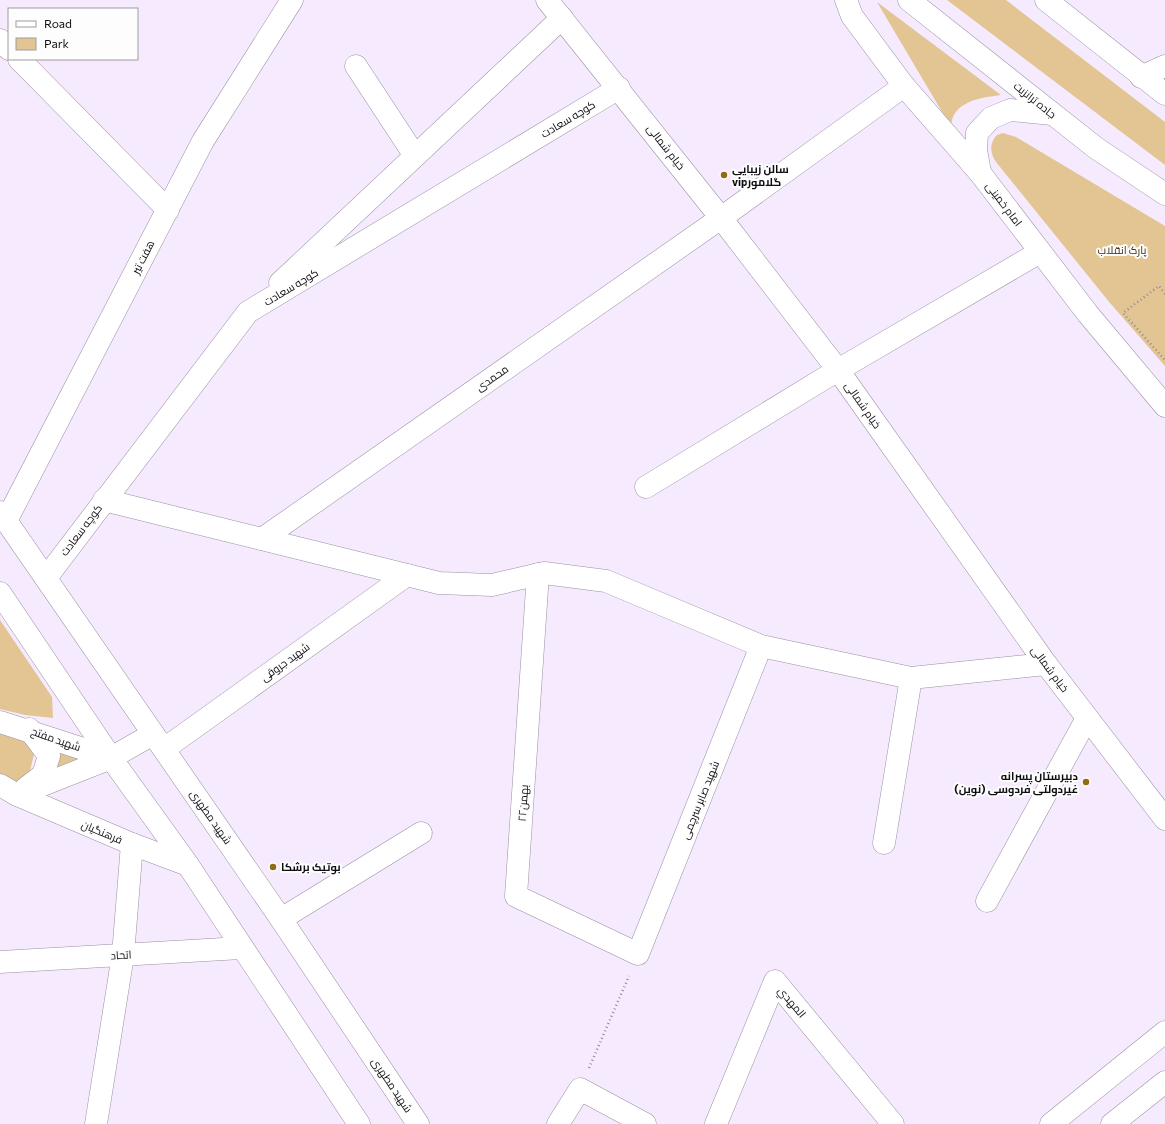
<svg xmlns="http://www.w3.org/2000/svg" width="1165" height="1124" font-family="Commissioner,Cairo,sans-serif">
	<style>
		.green { fill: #e2c593 }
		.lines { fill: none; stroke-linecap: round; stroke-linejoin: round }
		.minor-casing { stroke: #9a90a1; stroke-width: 23 }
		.major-casing { stroke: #9a90a1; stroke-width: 23 }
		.path { stroke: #928a97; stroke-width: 2.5; stroke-dasharray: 1 3; stroke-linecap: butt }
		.minor { stroke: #fff; stroke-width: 22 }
		.major { stroke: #fff; stroke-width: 22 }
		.poi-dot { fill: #926b13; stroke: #fdfdfd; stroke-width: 1.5 }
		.labels { text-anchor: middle; stroke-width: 4; stroke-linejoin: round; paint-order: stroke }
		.street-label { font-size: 11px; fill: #100d12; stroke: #fdfdfd }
		.poi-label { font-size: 11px; font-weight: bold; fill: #100d12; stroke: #fdfdfd; text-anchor: start }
		.park-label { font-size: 11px; fill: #402f0c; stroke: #fdfdfd }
	</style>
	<rect width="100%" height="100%" fill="#f6ebfe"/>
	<g class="green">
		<polygon points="947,0 1006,0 1165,122 1165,165"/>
		<path d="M877,2L1001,95C980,98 952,101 951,127Z"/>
		<path d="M1003,133L1016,137L1165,226V366L1110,303L996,162C990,153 989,143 997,135Z"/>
		<polygon points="0,620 52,697 53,718 25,715 0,709"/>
		<polygon points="0,730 22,736 34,754 30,771 14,783 0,775"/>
		<polygon points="44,740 97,758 49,777"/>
	</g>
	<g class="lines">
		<defs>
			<g id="minor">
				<polyline points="547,0 721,218 838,370 1046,664 1165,819"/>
				<polyline points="0,40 9,49"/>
				<polyline points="19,59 168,210"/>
				<polyline points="356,66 415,156"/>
				<polyline points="1141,77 1165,66"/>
				<polyline points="280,283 562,18"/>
				<polyline points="646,487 838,370 1040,252"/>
				<polyline points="104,500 439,583 492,585 544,573 606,581 761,646 911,678 1046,664"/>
				<polyline points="6,521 203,141 292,0"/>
				<polyline points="262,539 721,218 904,86"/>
				<polyline points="538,574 516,896 638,954 761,646"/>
				<polyline points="46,578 248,312 619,88"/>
				<polyline points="164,749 407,575"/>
				<polyline points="884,843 911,678"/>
				<polyline points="987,901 1087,718"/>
				<polyline points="281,919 421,833"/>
				<polyline points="0,962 241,948"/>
				<polyline points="96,1124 123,955 132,844"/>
				<polyline points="558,1124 580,1089 645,1124"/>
				<polyline points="716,1124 775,981 893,1124"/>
				<polyline points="1051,1124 1165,1032"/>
				<polyline points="1112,1124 1165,1082"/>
			</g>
			<g id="major">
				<polyline points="846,0 852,16 904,86 980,173 1088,314 1165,406"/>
				<polyline points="909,0 1096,148 1165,194"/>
				<polyline points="1046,0 1165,94"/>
				<polyline points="980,173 976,150 977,133 991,118 1010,110 1052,114"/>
				<polyline points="0,512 281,919 418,1124"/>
				<polyline points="0,593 111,758 188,865 359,1124"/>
				<polyline points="0,722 111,758"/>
				<polyline points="0,785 17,795 132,844 188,865"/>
				<polyline points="26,788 43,775 49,756 29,729"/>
				<polyline points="17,795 111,758 153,734"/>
			</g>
		</defs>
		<use href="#minor" class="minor-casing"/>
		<use href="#major" class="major-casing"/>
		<g class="path">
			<polyline points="1165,294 1159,286 1123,313 1165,360"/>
			<polyline points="589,1068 629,976"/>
		</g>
		<use href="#minor" class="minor"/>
		<use href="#major" class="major"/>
	</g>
	<g class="poi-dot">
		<circle cx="724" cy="175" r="4"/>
		<circle cx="1086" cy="782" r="4"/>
		<circle cx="273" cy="867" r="4"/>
	</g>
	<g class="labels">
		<g class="street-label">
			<text transform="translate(1035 100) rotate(39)" y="4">جاده ترانزیت</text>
			<text transform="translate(568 119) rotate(-31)" y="4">کوچه سعادت</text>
			<text transform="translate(666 147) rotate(52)" y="4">خیام شمالی</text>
			<text transform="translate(1004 204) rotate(53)" y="4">امام خمینی</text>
			<text transform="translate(143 257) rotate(-63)" y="4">هفت تير</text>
			<text transform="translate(291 287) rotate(-31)" y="4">کوچه سعادت</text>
			<text transform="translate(492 378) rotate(-35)" y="4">محمدی</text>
			<text transform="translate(863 405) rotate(55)" y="4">خیام شمالی</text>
			<text transform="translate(81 530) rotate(-53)" y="4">کوچه سعادت</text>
			<text transform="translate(285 662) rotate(-36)" y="4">شهید جروقی</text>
			<text transform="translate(1050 669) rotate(53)" y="4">خیام شمالی</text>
			<text transform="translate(56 739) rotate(19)" y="4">شهید مفتح</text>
			<text transform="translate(700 800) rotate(-68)" y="4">شهید صابر سرچمی</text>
			<text transform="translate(523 803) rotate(-86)" y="4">۲۲بهمن</text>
			<text transform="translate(211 817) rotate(55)" y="4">شهید مطهری</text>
			<text transform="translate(102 832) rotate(23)" y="4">فرهنگیان</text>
			<text transform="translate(121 955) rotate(-3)" y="4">اتحاد</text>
			<text transform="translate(792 1002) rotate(50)" y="4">المهدي</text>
			<text transform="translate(392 1085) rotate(56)" y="4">شهید مطهری</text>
		</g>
		<g class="poi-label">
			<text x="732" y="173">سالن زیبایی<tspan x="732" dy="13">vipگلامور</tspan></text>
			<text x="1078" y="780" text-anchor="end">دبیرستان پسرانه<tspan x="1078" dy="13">غیردولتی فردوسی (نوین)</tspan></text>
			<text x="281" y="871">بوتیک برشکا</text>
		</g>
		<g class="park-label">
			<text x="1122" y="254">پارک انقلاب</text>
		</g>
	</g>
	<rect x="8" y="8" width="130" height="52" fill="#fdfdfd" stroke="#9e9d9f"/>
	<rect x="16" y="21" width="20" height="6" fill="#ffffff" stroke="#9e9d9f"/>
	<text x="44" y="28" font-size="12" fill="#100d12">Road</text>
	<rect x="16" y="38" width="20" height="12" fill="#e2c593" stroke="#9e9d9f"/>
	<text x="44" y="48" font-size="12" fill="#100d12">Park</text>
</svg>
